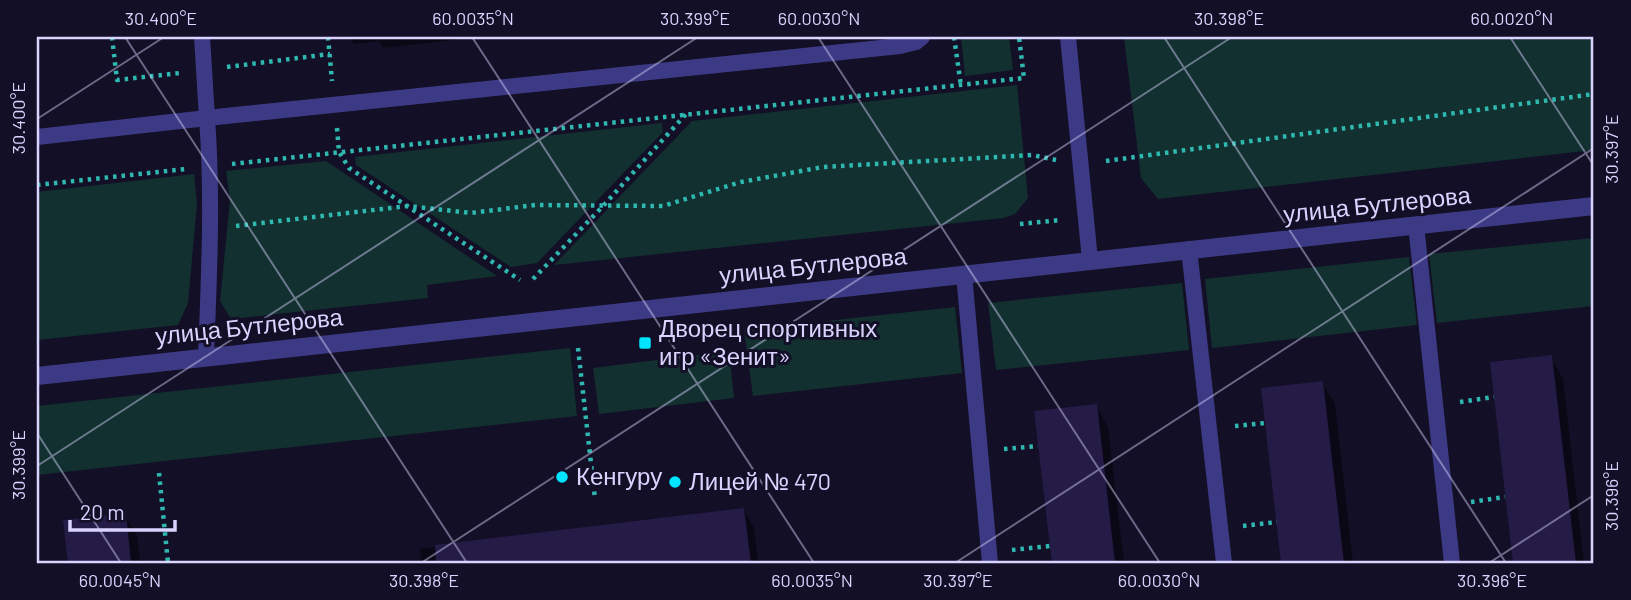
<svg xmlns="http://www.w3.org/2000/svg" width="1631" height="600" font-family="Barlow,sans-serif">
	<style>
		.green { fill: #12302f }
		.shadow { fill: #0007 }
		.building { fill: #241b47 }
		.lines { fill: none; stroke-linecap: round; stroke-linejoin: round }
		.path { stroke: #2fb8b0; stroke-width: 4.5; stroke-dasharray: 3.5 5; stroke-linecap: butt }
		.service { stroke: #3d3a85; stroke-width: 16 }
		.tertiary { stroke: #3d3a85; stroke-width: 18 }
		.ticks { fill: none; stroke: #d9d4ff; stroke-width: 2; stroke-opacity: 0.45 }
		.poi-dot { fill: #00e5ff; stroke: #130f26; stroke-width: 2.5 }
		.labels { text-anchor: middle; stroke-width: 6; stroke-linejoin: round; paint-order: stroke }
		.street-label { font-size: 24px; fill: #d9d4ff; stroke: #130f26 }
		.poi-label { font-size: 24px; fill: #d9d4ff; stroke: #130f26; text-anchor: start }
		.neatline { fill: none; stroke: #d9d4ff; stroke-width: 2.5 }
		.ticks-label { font-size: 18px; text-anchor: middle; fill: #d9d4ff }
	</style>
	<rect width="100%" height="100%" fill="#130f26"/>
	<g class="green">
		<polygon points="961,37 1009,37 1013,70 965,76"/>
		<polygon points="1124,37 1594,37 1594,150 1158,199 1141,178"/>
		<polygon points="1017,85 1028,198 1015,214 1004,218 554,265 692,121"/>
		<polygon points="662,123 663,132 537,263 511,267 356,165 355,157"/>
		<polygon points="326,161 497,276 427,285 428,298 231,319 220,301 230,200 226,171"/>
		<polygon points="194,174 197,204 188,303 178,325 37,340 37,192"/>
		<polygon points="1594,238 1594,306 1437,323 1429,254"/>
		<polygon points="1409,257 1417,325 1212,348 1205,279"/>
		<polygon points="1182,283 1189,350 996,370 988,303"/>
		<polygon points="955,307 962,373 753,396 744,330"/>
		<polygon points="570,348 577,416 37,475 37,406"/>
		<polygon points="729,351 734,398 599,414 593,368"/>
	</g>
	<g class="shadow">
		<polygon points="349,37 480,37 383,48 379,41 354,44"/>
		<polygon points="1551,357 1563,379 1584,563 1515,563 1492,364"/>
		<polygon points="1322,382 1335,404 1353,563 1283,563 1263,389"/>
		<polygon points="1096,406 1108,427 1124,563 1053,563 1036,413"/>
		<polygon points="743,509 754,528 758,563 422,563 420,549"/>
		<polygon points="125,515 137,536 140,563 70,563 65,522"/>
	</g>
	<g class="building">
		<polygon points="1552,355 1576,563 1513,563 1490,362"/>
		<polygon points="1323,381 1344,563 1281,563 1261,388"/>
		<polygon points="1097,404 1115,563 1052,563 1034,411"/>
		<polygon points="744,508 751,563 436,563 435,545"/>
		<polygon points="126,513 131,563 68,563 63,520"/>
	</g>
	<g class="lines">
		<g class="path">
			<polyline points="112,37 117,80 180,73"/>
			<polyline points="328,37 332,81"/>
			<polyline points="954,37 961,86"/>
			<polyline points="227,67 330,54"/>
			<polyline points="337,128 339,152 349,168 520,280"/>
			<polyline points="1106,161 1594,94"/>
			<polyline points="232,164 1024,78 1019,37"/>
			<polyline points="37,185 186,169"/>
			<polyline points="1020,224 1061,220"/>
			<polyline points="236,226 408,206 471,213 535,205 663,206 741,182 823,167 1032,155 1056,160"/>
			<polyline points="533,279 604,205 686,114"/>
			<polyline points="578,348 595,499"/>
			<polyline points="1460,402 1494,397"/>
			<polyline points="1235,426 1265,423"/>
			<polyline points="1004,449 1038,446"/>
			<polyline points="159,473 168,563"/>
			<polyline points="1471,502 1505,497"/>
			<polyline points="1243,526 1277,522"/>
			<polyline points="1012,550 1050,546"/>
		</g>
		<g class="service">
			<polyline points="1068,37 1090,260"/>
			<polyline points="37,137 207,118 202,37"/>
			<polyline points="1416,225 1452,563"/>
			<polyline points="1189,249 1224,563"/>
			<polyline points="964,274 990,563"/>
			<path d="M206,356C209,277 213,198 207,118L900,46L916,42L922,37"/>
		</g>
		<polyline class="tertiary" points="37,376 1594,206"/>
	</g>
	<path class="ticks" d="M125,37L467,563M472,37L814,563M818,37L1160,563M1164,37L1506,563M1510,37L1594,166M37,119L164,37M37,433L121,563M37,466L698,37M421,563L1232,37M955,563L1594,148M1489,563L1594,495"/>
	<g class="poi-dot">
		<rect x="638" y="336" width="14" height="14" rx="3.5"/>
		<circle cx="562" cy="477" r="7"/>
		<circle cx="675" cy="482" r="7"/>
	</g>
	<g class="labels">
		<g class="street-label">
			<text transform="translate(1377 205) rotate(-6)" y="8">улица Бутлерова</text>
			<text transform="translate(813 266) rotate(-6)" y="8">улица Бутлерова</text>
			<text transform="translate(249 327) rotate(-6)" y="8">улица Бутлерова</text>
		</g>
		<g class="poi-label">
			<text x="659" y="337">Дворец спортивных<tspan x="659" dy="28">игр «Зенит»</tspan></text>
			<text x="576" y="485">Кенгуру</text>
			<text x="689" y="490">Лицей № 470</text>
		</g>
	</g>
	<rect width="1631" height="600" fill="none" stroke="#130f26" stroke-width="77"/>
	<path d="M70 520v10h105v-10" fill="none" stroke="#d9d4ff" stroke-width="3.5"/>
	<text x="80" y="520" font-size="21" fill="#d9d4ff" stroke="#130f26" stroke-width="5" paint-order="stroke">20 m</text>
	<rect x="38" y="38" width="1554" height="524" class="neatline"/>
	<g class="ticks-label">
		<text x="161" y="25">30.400°E</text>
		<text x="473" y="25">60.0035°N</text>
		<text x="695" y="25">30.399°E</text>
		<text x="819" y="25">60.0030°N</text>
		<text x="1229" y="25">30.398°E</text>
		<text x="1512" y="25">60.0020°N</text>
		<text transform="translate(19 118) rotate(-90)" y="6">30.400°E</text>
		<text transform="translate(1612 149) rotate(-90)" y="6">30.397°E</text>
		<text transform="translate(19 465) rotate(-90)" y="6">30.399°E</text>
		<text transform="translate(1612 496) rotate(-90)" y="6">30.396°E</text>
		<text x="120" y="587">60.0045°N</text>
		<text x="424" y="587">30.398°E</text>
		<text x="812" y="587">60.0035°N</text>
		<text x="958" y="587">30.397°E</text>
		<text x="1159" y="587">60.0030°N</text>
		<text x="1492" y="587">30.396°E</text>
	</g>
</svg>
